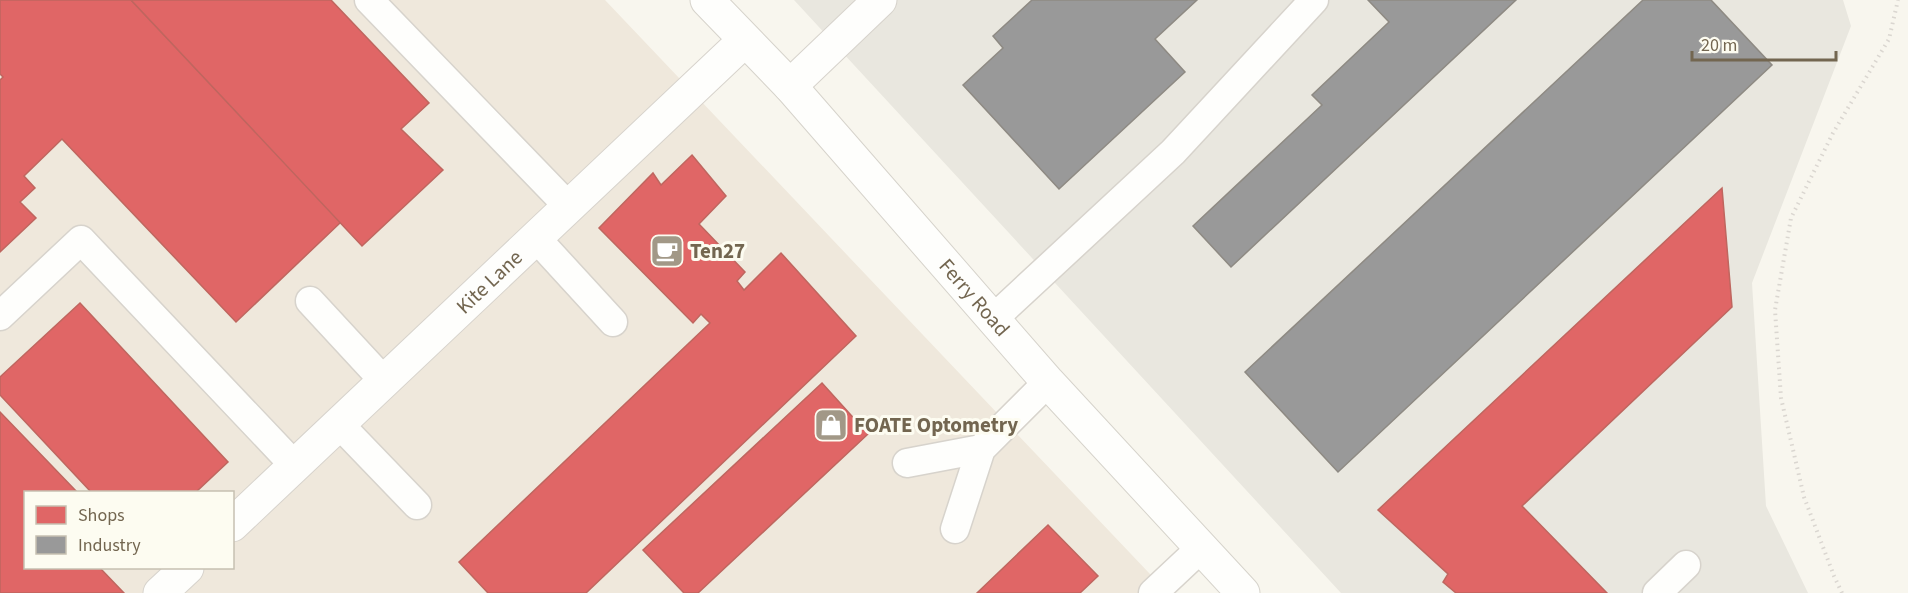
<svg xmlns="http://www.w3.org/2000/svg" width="1908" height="593" font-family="'Source Sans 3',sans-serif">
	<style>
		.commercial { fill: #efe8dc; fill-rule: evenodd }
		.industrial { fill: #e9e7df }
		.shops { fill: #e06666; stroke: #bf665f; stroke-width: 1.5 }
		.industry { fill: #999; stroke: #8e8a83; stroke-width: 1.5 }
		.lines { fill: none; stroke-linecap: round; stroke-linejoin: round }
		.lane-casing { stroke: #d7d3cc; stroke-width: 31 }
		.street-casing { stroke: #d7d3cc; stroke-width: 35 }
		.secondary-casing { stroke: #d6d3cb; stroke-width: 35 }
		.path { stroke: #dad6d0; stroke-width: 4; stroke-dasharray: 1.5 4.5; stroke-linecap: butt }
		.lane { stroke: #fefefc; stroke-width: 28 }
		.street { stroke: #fefefc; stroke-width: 33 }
		.secondary { stroke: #fefefc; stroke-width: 33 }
		.labels { text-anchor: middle; stroke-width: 6; stroke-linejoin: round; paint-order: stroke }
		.poi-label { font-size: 21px; font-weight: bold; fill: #736650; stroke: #fdfcf1; text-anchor: start }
		.street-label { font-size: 21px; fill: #736650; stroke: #fdfcf1 }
	</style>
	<rect width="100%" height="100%" fill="#f8f6ee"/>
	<path class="commercial" d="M0,0H605L1168,593H0ZM26,492H232V568H26Z"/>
	<polygon class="industrial" points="794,0 1843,0 1851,26 1752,283 1766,506 1808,593 1341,593"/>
	<g class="shops">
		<polygon points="0,0 131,0 341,222 236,322 62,139 24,176 35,188 20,202 36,218 0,252 0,80 3,77 0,74"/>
		<polygon points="131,0 331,0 429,103 401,129 443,170 362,246"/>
		<polygon points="692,155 726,196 699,224 745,272 737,281 744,290 781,253 856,336 586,593 488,593 459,562 710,323 701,314 693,323 599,228 653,173 661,185"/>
		<polygon points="1722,188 1732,307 1522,506 1607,593 1456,593 1443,582 1448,574 1378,510"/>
		<polygon points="80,303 228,462 196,492 91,492 0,395 0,377"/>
		<polygon points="822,383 868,434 698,593 684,593 643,550"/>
		<polygon points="0,412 77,492 26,492 26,568 100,568 124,593 0,593"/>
		<polygon points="1048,525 1098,576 1080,593 977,593"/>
	</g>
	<g class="industry">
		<polygon points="1032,0 1197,0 1155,39 1185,72 1059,189 963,85 1003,48 993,36"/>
		<polygon points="1368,0 1516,0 1231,267 1193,226 1322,105 1312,95 1389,22"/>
		<polygon points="1643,0 1711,0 1772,65 1338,472 1245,372"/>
	</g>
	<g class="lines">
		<defs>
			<g id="lane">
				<polyline points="369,0 569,207"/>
				<polyline points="536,238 613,322"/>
				<polyline points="310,301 384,381"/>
				<polyline points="0,316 81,240 295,466"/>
				<polyline points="992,320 1173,152 1314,0"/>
				<polyline points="339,424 417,505"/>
				<polyline points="907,463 981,449"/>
				<polyline points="955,529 981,449 1048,382"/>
				<polyline points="1153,593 1201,548"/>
				<polyline points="1657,593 1686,565"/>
			</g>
			<g id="street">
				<polyline points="790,86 880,0"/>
				<path id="s1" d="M232,525L745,40"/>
				<polyline points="160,593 187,568"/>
			</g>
			<g id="secondary">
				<path id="s2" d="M707,0L790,86L1048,382L1243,593"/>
			</g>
		</defs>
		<use href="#lane" class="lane-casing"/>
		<use href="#street" class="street-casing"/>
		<use href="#secondary" class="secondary-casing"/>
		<polyline class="path" points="1842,593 1834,576 1804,497 1781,398 1775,310 1791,218 1833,133 1889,39 1898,0"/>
		<use href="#lane" class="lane"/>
		<use href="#street" class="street"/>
		<use href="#secondary" class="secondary"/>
	</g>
	<defs>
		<symbol id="cafe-square" viewBox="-11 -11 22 22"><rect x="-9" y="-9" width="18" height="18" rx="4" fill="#a29887" stroke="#fdfcf1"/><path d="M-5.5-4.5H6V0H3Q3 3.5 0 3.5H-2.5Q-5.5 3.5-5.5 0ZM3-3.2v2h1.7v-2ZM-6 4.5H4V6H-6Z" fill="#fff"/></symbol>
		<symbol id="shop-square" viewBox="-11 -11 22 22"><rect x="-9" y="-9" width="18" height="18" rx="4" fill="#a29887" stroke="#fdfcf1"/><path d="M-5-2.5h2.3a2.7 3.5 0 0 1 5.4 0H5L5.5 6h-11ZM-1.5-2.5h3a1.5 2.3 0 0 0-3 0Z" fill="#fff"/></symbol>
	</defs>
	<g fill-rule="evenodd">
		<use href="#cafe-square" x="648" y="232" width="38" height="38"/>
		<use href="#shop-square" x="812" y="406" width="38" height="38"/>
	</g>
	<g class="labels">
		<g class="poi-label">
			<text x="690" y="258">Ten27</text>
			<text x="854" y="432">FOATE Optometry</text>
		</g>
		<g class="street-label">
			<text dy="7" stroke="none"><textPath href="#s1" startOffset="354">Kite Lane</textPath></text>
			<text dy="7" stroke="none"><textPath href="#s2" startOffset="400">Ferry Road</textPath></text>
		</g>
	</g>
	<rect x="24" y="491" width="210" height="78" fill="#fdfcf1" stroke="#c6c0b1" stroke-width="1.5"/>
	<rect x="36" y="506" width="30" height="18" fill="#e06666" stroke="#c6c0b1" stroke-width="1.5"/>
	<text x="78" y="521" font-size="18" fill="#736650">Shops</text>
	<rect x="36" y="536" width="30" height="18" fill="#999999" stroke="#c6c0b1" stroke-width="1.5"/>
	<text x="78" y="551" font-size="18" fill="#736650">Industry</text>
	<path d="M1692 51v9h144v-9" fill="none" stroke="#736650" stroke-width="3"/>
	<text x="1701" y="51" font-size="18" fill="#736650" stroke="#fdfcf1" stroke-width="4.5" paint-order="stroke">20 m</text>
</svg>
